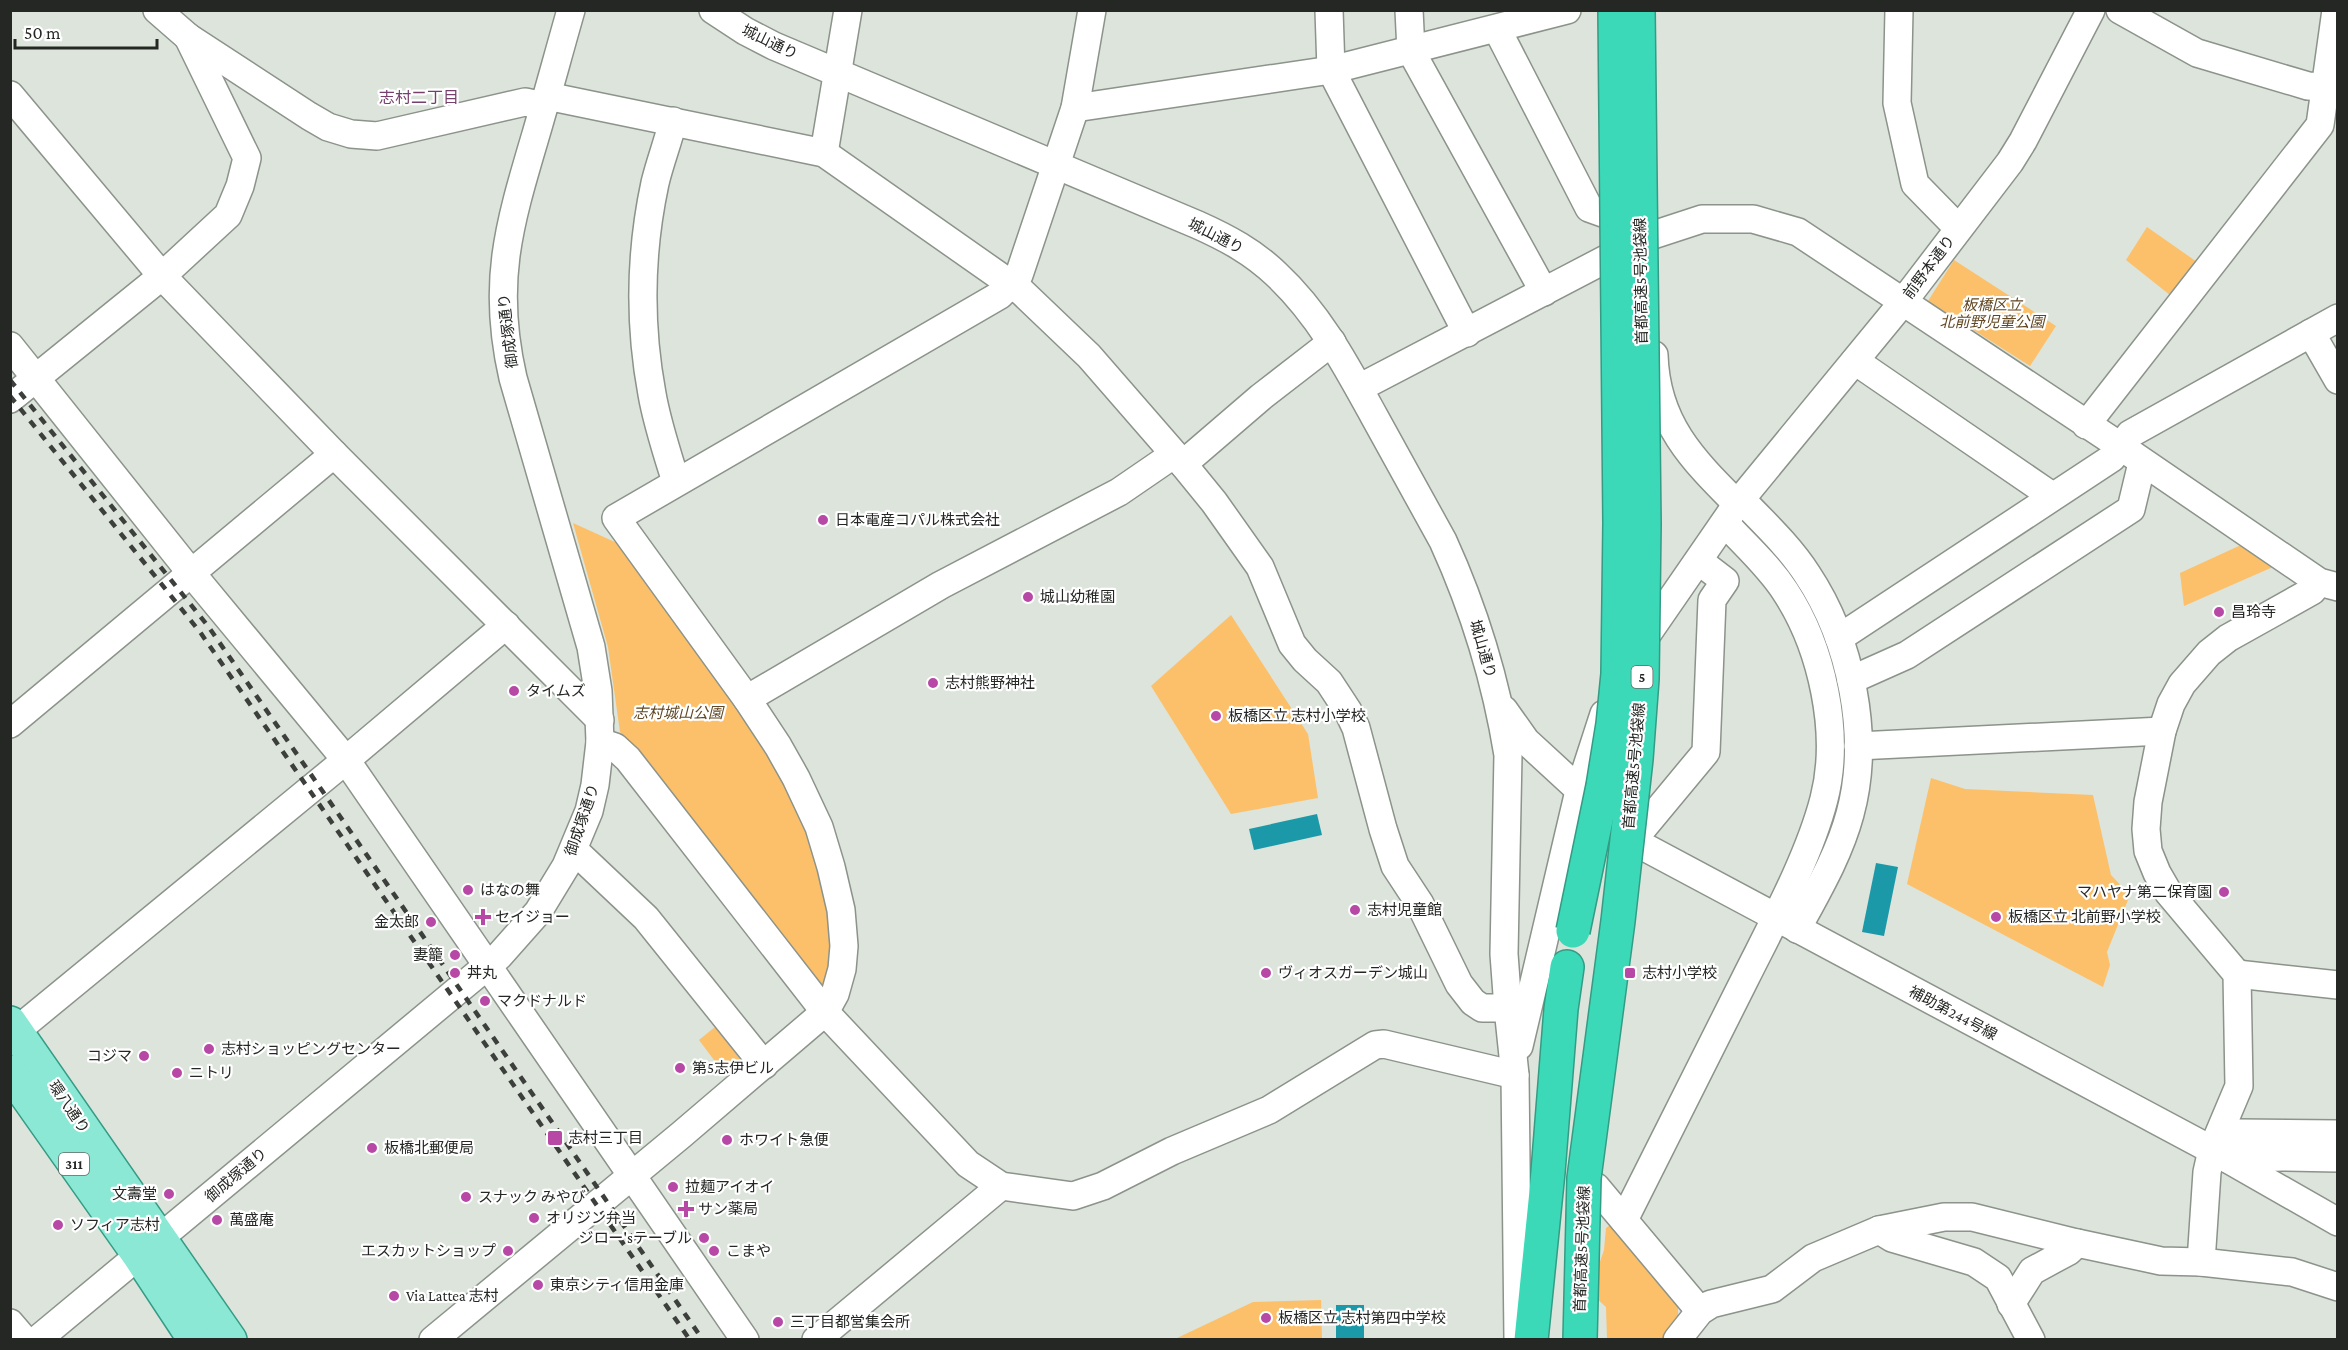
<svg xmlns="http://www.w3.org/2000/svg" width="2348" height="1350" font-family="'Crimson Pro','Noto Sans JP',serif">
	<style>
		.green { fill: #fcc06a }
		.water { fill: #1c99a9 }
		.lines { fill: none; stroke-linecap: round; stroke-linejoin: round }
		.minor-casing { stroke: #8b938a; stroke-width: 30 }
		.major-casing { stroke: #349b84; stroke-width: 36 }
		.highway-casing { stroke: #349b84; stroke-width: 36 }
		.minor { stroke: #fff; stroke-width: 27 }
		.major { stroke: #8ae8d4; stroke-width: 33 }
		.highway { stroke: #3cd9b8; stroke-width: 33 }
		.rail { stroke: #3c3f3b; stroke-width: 4.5; stroke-dasharray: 8 8; stroke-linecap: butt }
		.highway-bridge-casing { stroke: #349b84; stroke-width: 36; stroke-linecap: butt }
		.highway-bridge { stroke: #3cd9b8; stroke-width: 33 }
		.poi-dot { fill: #b748a6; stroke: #fff; stroke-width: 2 }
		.labels { text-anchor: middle; stroke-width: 4.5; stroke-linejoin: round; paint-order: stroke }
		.shield { fill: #fff; stroke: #666865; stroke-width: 1.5 }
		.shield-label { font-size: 14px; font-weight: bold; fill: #242723 }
		.street-label { font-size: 15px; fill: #242723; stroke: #fff }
		.park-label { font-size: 15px; font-style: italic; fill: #614722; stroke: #fff }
		.poi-label { font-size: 15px; fill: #242723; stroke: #fff; text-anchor: start }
		.neighbourhood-label { font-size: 16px; fill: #773f6d; stroke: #fff }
	</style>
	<rect width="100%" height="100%" fill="#dce4db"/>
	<g class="green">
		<polygon points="2147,227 2207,269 2180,303 2126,260"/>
		<polygon points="1954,260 2056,326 2030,366 1928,301"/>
		<polygon points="573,523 628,548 735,695 805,816 825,877 836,964 820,994 620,732 608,647"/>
		<polygon points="2241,545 2273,567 2184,606 2180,573"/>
		<polygon points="1231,615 1308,734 1318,798 1231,814 1151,686"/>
		<polygon points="1931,778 1965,789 2093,795 2111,875 2130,895 2107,952 2110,965 2103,987 1907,884"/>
		<polygon points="715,1027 740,1059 723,1072 699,1040"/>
		<polygon points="1613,1223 1678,1303 1678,1322 1664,1339 1607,1339 1606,1307 1595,1297 1594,1279 1604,1250 1606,1228"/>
		<polygon points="1321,1300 1322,1339 1175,1339 1253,1302"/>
	</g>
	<g class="water">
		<polygon points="1317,814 1322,835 1254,850 1249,829"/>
		<polygon points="1876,863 1898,867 1884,936 1862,932"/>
		<rect x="1336" y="1305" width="28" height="34"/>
	</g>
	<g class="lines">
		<defs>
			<g id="minor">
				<polyline points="157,10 188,37 309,116 328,127 351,134 377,136 525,102 544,106"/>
				<path d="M713,10L745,31L774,46L1198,225C1227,238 1253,252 1276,274C1319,314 1346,365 1374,416C1397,458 1420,499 1443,541C1474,609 1496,681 1508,755L1504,954L1508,1008L1515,1075L1518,1340"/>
				<polyline points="1329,10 1331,70 1467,333"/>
				<polyline points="1409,10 1411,51 1544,292"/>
				<polyline points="1899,10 1897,103 1915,184 1958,228"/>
				<polyline points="2120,10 2197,53 2308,86 2324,87 2338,84"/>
				<polyline points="1497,29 1589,208 1603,213"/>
				<polyline points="10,95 162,276 334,454 600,720"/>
				<polyline points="547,96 824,153 1022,292 1089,356 1183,464 1214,502 1260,567 1292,644 1305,660 1329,682 1348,711 1356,728 1383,829 1395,866 1420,904 1459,984 1473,1002 1482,1008 1508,1008"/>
				<polyline points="1075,108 1331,70 1567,10"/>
				<path d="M673,121C668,142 660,162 655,183C640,253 639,324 652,394C657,423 667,453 676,482"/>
				<polyline points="824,153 848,10"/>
				<polyline points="2311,333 2338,380"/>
				<polyline points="10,346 192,574 346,760 745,1340"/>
				<path d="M1654,355C1656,423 1692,459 1737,504"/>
				<polyline points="1855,361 2052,496"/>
				<polyline points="1359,388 1650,236 1702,219 1753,219 1798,232 2120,446 2319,582 2338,587"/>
				<polyline points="10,399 162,276 228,215 240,186 247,158 188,37"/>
				<polyline points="2086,425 2320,125 2336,10"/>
				<polyline points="1183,464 1261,397 1332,342"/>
				<path d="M1741,499C1764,523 1789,546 1807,574C1851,640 1871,737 1850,814C1839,855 1817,892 1797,929"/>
				<polyline points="1839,638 2112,458 2130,434 2338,318"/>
				<polyline points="1639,646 1737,504 1903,302 2010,162 2023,141 2091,10"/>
				<polyline points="1851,680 1907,655 2131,509 2142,463"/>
				<polyline points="747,699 941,585 1119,492 1173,455"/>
				<polyline points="1504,710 1526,741 1637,843 2212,1150 2338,1222"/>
				<polyline points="10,724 334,454"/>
				<polyline points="600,742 615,747 628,759 825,1012 968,1164 1001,1186 1073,1196 1103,1186 1172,1151 1269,1110 1375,1045 1384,1044 1515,1075"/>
				<polyline points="1858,746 2162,731"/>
				<polyline points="1638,834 1706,752 1712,600 1725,581 1699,561"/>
				<polyline points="574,850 646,918 764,1065"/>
				<polyline points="2237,974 2338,985"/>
				<polyline points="10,1036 346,760 506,625"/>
				<polyline points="1519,1046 1579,791 1604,714"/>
				<polyline points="2218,1137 2238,1133 2338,1134"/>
				<polyline points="2228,1159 2282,1157 2338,1158"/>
				<polyline points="1596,1187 1700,1311"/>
				<path d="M1624,1220C1664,1139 1705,1058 1746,977C1773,923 1809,857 1824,799C1841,733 1822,647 1785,591C1768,565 1745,545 1725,523"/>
				<polyline points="1879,1230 1892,1238 1974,1262 1998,1278 2031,1340"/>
				<polyline points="2201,1262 2207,1172 2212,1150 2239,1086 2237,974 2168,892 2157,873 2148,851 2146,829 2148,802 2162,731 2171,704 2182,684 2209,653 2228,638 2312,591 2319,582"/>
				<polyline points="2011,1304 2032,1271 2069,1251 2077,1243"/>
				<polyline points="10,1323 22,1337"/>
				<path d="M37,1340L499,956L538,912L566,866L589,811L595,785L600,742L598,691L591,647L513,378C491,283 509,225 536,134C548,93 559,52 571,10"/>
				<polyline points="433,1340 681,1135 825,1012 835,994 842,969 844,946 841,910 831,867 819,827 796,778 778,746 747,699 616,518 1000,295 1019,275 1075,108 1092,10"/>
				<polyline points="816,1340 1001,1186"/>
				<polyline points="1677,1340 1700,1311 1711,1304 1772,1289 1813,1258 1879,1230 1944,1217 1972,1217 2077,1243 2161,1261 2201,1262 2292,1272 2338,1287"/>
			</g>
			<g id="major">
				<polyline points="10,1023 230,1340"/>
				<polyline points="10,1072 139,1255 195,1340"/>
			</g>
			<polyline id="highway" points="1531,1340 1548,1172 1561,1009 1567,967"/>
		</defs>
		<use href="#minor" class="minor-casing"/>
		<use href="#major" class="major-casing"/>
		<use href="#highway" class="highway-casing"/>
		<use href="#minor" class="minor"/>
		<use href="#major" class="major"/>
		<use href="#highway" class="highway"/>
		<g class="rail">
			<polyline points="10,380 208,626 703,1340"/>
			<polyline points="10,396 200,632 690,1340"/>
		</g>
		<defs>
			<g id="highway-bridge">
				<polyline points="1573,931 1603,786 1613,724 1618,674 1620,523 1615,10"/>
				<polyline points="1580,1340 1584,1178 1618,921 1636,759 1642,679 1644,524 1638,10"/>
			</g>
		</defs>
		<use href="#highway-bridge" class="highway-bridge-casing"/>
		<use href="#highway-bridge" class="highway-bridge"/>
	</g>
	<g class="poi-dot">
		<circle cx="823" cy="520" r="6"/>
		<circle cx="1028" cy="597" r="6"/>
		<circle cx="2219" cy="612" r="6"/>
		<circle cx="933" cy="683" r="6"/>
		<circle cx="514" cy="691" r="6"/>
		<circle cx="1216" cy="716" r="6"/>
		<circle cx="468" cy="890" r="6"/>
		<circle cx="2224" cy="892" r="6"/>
		<circle cx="1355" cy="910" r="6"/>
		<path d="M480 908h6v6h6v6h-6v6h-6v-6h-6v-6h6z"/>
		<circle cx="1996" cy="917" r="6"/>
		<circle cx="431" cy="922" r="6"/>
		<circle cx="455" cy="955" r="6"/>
		<circle cx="455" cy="973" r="6"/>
		<circle cx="1266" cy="973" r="6"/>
		<rect x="1624" y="967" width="12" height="12" rx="3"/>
		<circle cx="485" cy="1001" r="6"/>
		<circle cx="209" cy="1049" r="6"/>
		<circle cx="144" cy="1056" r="6"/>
		<circle cx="680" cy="1068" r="6"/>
		<circle cx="177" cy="1073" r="6"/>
		<rect x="547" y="1130" width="16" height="16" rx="3"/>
		<circle cx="727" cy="1140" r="6"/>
		<circle cx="372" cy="1148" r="6"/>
		<circle cx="673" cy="1187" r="6"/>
		<circle cx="169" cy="1194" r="6"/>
		<circle cx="466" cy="1197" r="6"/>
		<path d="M683 1200h6v6h6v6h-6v6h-6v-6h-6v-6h6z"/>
		<circle cx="534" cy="1218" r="6"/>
		<circle cx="217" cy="1220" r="6"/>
		<circle cx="58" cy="1225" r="6"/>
		<circle cx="704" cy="1238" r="6"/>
		<circle cx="508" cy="1251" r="6"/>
		<circle cx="714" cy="1251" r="6"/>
		<circle cx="538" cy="1285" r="6"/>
		<circle cx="394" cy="1296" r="6"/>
		<circle cx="1266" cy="1318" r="6"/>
		<circle cx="778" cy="1322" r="6"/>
	</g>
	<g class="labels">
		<g class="shield">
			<rect x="1631.5" y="666" width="21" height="22" rx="4.5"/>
			<rect x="59" y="1153" width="30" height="22" rx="4.5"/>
		</g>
		<g class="shield-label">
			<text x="1642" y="682">5</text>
			<text x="74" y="1169">311</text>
		</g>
		<g class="street-label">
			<text transform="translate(770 42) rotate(26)" y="5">城山通り</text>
			<text transform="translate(1216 236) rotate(27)" y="5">城山通り</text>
			<text transform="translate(1929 267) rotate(-53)" y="5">前野本通り</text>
			<text transform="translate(1641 281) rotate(-91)" y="5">首都高速5号池袋線</text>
			<text transform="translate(508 331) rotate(-97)" y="5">御成塚通り</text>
			<text transform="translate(1483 649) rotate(74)" y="5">城山通り</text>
			<text transform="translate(1634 766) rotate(-85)" y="5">首都高速5号池袋線</text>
			<text transform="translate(582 820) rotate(-71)" y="5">御成塚通り</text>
			<text transform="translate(1953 1013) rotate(28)" y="5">補助第244号線</text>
			<text transform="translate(69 1107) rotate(56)" y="5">環八通り</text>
			<text transform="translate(236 1175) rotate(-40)" y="5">御成塚通り</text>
			<text transform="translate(1582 1249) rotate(-88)" y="5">首都高速5号池袋線</text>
		</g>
		<g class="park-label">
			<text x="1992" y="310">板橋区立<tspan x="1992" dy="17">北前野児童公園</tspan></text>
			<text x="678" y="718">志村城山公園</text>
		</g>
		<g class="poi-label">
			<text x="835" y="525">日本電産コパル株式会社</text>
			<text x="1040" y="602">城山幼稚園</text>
			<text x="2231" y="617">昌玲寺</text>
			<text x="945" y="688">志村熊野神社</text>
			<text x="526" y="696">タイムズ</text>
			<text x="1228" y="721">板橋区立 志村小学校</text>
			<text x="480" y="895">はなの舞</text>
			<text x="2212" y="897" text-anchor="end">マハヤナ第二保育園</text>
			<text x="1367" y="915">志村児童館</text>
			<text x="495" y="922">セイジョー</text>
			<text x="2008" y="922">板橋区立 北前野小学校</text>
			<text x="419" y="927" text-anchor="end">金太郎</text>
			<text x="443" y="960" text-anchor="end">妻籠</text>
			<text x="467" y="978">丼丸</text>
			<text x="1278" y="978">ヴィオスガーデン城山</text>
			<text x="1642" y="978">志村小学校</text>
			<text x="497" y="1006">マクドナルド</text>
			<text x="221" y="1054">志村ショッピングセンター</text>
			<text x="132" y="1061" text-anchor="end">コジマ</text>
			<text x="692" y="1073">第5志伊ビル</text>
			<text x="189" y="1078">ニトリ</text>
			<text x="568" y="1143">志村三丁目</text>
			<text x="739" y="1145">ホワイト急便</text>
			<text x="384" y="1153">板橋北郵便局</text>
			<text x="685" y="1192">拉麺アイオイ</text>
			<text x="157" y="1199" text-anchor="end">文壽堂</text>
			<text x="478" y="1202">スナック みやび</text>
			<text x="698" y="1214">サン薬局</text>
			<text x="546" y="1223">オリジン弁当</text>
			<text x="229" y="1225">萬盛庵</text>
			<text x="70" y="1230">ソフィア志村</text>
			<text x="692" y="1243" text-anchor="end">ジロー'sテーブル</text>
			<text x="496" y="1256" text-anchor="end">エスカットショップ</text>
			<text x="726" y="1256">こまや</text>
			<text x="550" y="1290">東京シティ信用金庫</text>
			<text x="406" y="1301">Via Lattea 志村</text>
			<text x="1278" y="1323">板橋区立 志村第四中学校</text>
			<text x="790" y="1327">三丁目都営集会所</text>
		</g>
		<g class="neighbourhood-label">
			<text x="419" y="103">志村二丁目</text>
		</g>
	</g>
	<rect width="2348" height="1350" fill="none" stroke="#242723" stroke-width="24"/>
	<path d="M15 39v9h142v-9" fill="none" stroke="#242723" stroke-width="3"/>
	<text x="24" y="39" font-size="18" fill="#242723" stroke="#ffffff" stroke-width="4.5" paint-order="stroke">50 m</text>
</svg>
